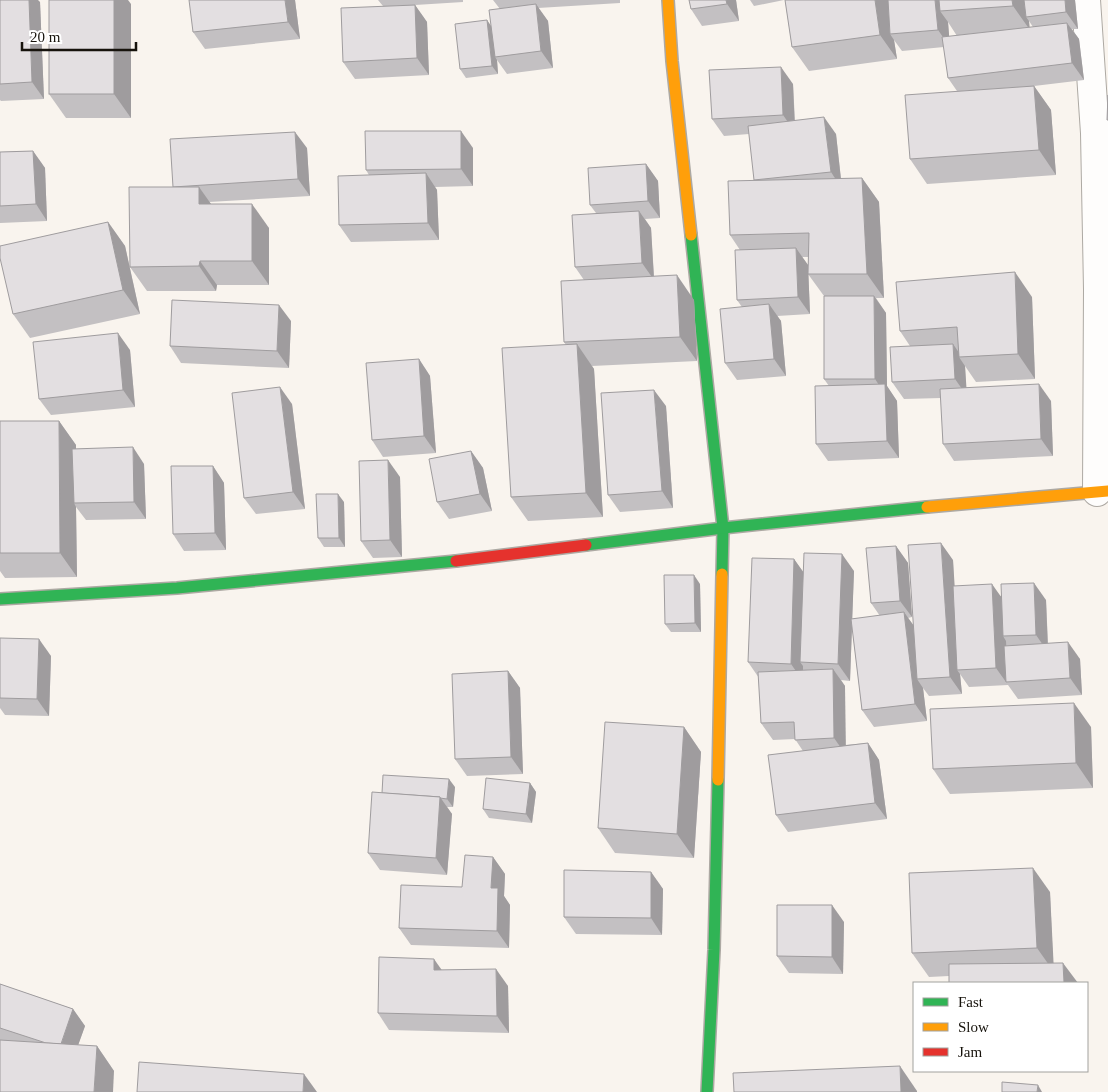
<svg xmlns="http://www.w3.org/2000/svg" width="1108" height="1092" font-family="'Times New Roman',serif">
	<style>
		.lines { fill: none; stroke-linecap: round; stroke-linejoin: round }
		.street-casing { stroke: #ada9a3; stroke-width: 30 }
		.fast-casing { stroke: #ada9a3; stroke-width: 14 }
		.slow-casing { stroke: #ada9a3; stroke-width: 14 }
		.jam-casing { stroke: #ada9a3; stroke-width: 14 }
		.street { stroke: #fefdfc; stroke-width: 28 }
		.fast { stroke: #30b455; stroke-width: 11 }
		.slow { stroke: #ff9f0a; stroke-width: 11 }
		.jam { stroke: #e5322d; stroke-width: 11 }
		.wall { fill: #c3c0c2; fill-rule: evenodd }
		.shaded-wall { fill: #9f9c9e }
		.building { fill: #e3dfe1; stroke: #9f9c9e }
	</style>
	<rect width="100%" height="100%" fill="#f9f4ee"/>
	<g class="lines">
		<defs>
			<polyline id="street" points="1086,0 1095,133 1098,289 1097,492"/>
			<g id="fast">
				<polyline points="691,235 723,528 722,574"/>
				<polyline points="586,545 723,528 927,507"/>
				<polyline points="0,599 177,588 456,561"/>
				<polyline points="707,1092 714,950 718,780"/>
			</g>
			<g id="slow">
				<polyline points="668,0 672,61 691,235"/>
				<polyline points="927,507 1108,491"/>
				<polyline points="718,780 722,574"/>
			</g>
			<polyline id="jam" points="456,561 586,545"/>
		</defs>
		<use href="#street" class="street-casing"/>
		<use href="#fast" class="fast-casing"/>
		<use href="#slow" class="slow-casing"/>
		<use href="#jam" class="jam-casing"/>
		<use href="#street" class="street"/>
		<use href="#fast" class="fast"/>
		<use href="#slow" class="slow"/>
		<use href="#jam" class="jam"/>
	</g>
	<g class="wall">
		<polygon points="0,0 40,2 44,99 1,101 0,100"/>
		<polygon points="295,0 300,39 205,49 193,32"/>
		<polygon points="378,0 463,0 463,2 415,5 427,22 429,75 355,79 343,62 383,6"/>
		<polygon points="493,0 620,0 620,3 538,8 548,21 553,68 507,74 497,60 498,74 466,78 460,69 487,20 491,26 500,9"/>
		<polygon points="689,0 736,0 739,21 702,26 691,9"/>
		<polygon points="750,0 784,0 754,6"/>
		<path d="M785,0H1075L1078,29H1072L1079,39L1084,80L1034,86L1051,110L1056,175L927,184L910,159L957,91L948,78L944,47L902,51L894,40L897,59L809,71L792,47ZM1029,21L1033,27H1029ZM948,22L957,36H949Z"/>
		<polygon points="131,4 131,118 66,118 49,94"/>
		<polygon points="793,84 795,121 836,134 841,179 862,178 879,202 884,298 876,298 886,313 887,386 897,401 899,458 828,461 816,444 829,386 824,379 824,296 808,274 808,257 802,257 808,265 810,314 777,316 781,321 786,376 737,380 725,363 742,307 737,300 740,250 730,235 755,181 749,134 724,136 712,119"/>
		<polygon points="307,148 310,196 209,202 211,204 269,228 269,285 217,285 216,291 147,291 130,267 173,187"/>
		<polygon points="473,148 473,186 435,187 437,190 439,240 351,242 339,225 369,175 366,170"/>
		<polygon points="33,151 45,168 47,221 0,223 0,152"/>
		<polygon points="646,164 658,181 660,218 645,219 651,228 654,276 694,300 697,361 592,366 594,369 603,517 528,521 511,497 566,345 564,342 584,280 575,267 596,213 590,205"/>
		<polygon points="108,222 125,246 140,314 30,338 13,314"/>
		<polygon points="1032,297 1035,379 976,382 965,366 966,387 1051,401 1053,456 954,461 943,444 941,398 904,399 892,382 910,346 900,331"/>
		<polygon points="291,321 289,368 181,363 170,346"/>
		<polygon points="130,350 135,407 51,415 39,399"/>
		<polygon points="419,359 430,376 436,453 383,457 372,440"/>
		<polygon points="292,404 305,509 256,514 244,498"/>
		<polygon points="666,406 673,508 620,512 608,495"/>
		<polygon points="0,421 59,421 76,445 76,449 144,464 146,519 86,520 76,507 77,577 5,578 0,571"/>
		<polygon points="471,451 483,468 492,511 449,519 437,502"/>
		<polygon points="213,466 224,483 226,550 184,551 173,534"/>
		<polygon points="400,477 402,557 373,558 361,541"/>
		<polygon points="344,502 345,547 324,547 318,538"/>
		<polygon points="896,546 908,563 912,617 908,618 914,626 953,560 954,586 1001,596 1046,600 1048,643 1080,659 1082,695 1018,699 1008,685 969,687 960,674 962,694 929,696 923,688 927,721 874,727 862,710 852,626 850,681 841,680 845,686 845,745 868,743 879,760 887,819 788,832 776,815 803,751 795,739 773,740 761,723 759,678 748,662 794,559 804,573 854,571 852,619 880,616 871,603"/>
		<polygon points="700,584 701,632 671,632 665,624"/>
		<polygon points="0,638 51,656 49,716 5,715 0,708"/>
		<polygon points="508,671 520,688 523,774 467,776 455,759"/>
		<polygon points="684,727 701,752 694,858 615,853 598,828"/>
		<polygon points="1091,727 1093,788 950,794 933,769"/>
		<polygon points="530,783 536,792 532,823 489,818 483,809"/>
		<polygon points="455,787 453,807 447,807 452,814 447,875 380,870 368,853 382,793"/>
		<polygon points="493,857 505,874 504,896 510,905 509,948 411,945 399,928 462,887"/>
		<polygon points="651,872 663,889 662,935 576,934 564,917"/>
		<polygon points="1050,892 1053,963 949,976 929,977 912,953"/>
		<polygon points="844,922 843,974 789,973 777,956"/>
		<polygon points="442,970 508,986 509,1033 389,1030 378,1013"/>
		<polygon points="0,984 73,1009 85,1026 78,1045 97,1046 114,1071 0,1092"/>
	</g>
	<g class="shaded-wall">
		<polygon points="29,0 38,0 40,2 44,99 32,82"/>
		<polygon points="114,0 128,0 131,4 131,118 114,94"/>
		<polygon points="285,0 295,0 300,39 288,22"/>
		<polygon points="726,0 736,0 739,21 727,4"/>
		<polygon points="875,0 889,0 890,34 894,40 897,59 880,35"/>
		<polygon points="935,0 945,0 940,11 948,22 950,47 938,30"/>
		<polygon points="1012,0 1027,0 1026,17 1029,21 1030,30 1013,6"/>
		<polygon points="1065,0 1075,0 1078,29 1066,12"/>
		<polygon points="536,4 548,21 553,68 541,51"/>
		<polygon points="415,5 427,22 429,75 417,58"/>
		<polygon points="487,20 493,29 495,57 497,60 498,74 492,66"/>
		<polygon points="1067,23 1079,39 1084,80 1072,63"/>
		<polygon points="781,67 793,84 795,132 783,115"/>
		<polygon points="1034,86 1051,110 1056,175 1039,150"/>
		<polygon points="824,117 836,134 842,189 831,172"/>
		<polygon points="461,131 473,148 473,186 461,169"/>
		<polygon points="295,132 307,148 310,196 298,179"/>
		<polygon points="33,151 45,168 47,221 36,204"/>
		<polygon points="646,164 658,181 660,218 648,201"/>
		<polygon points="426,173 437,190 439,240 428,223"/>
		<polygon points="862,178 879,202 884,298 867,274"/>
		<polygon points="199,187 216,211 199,204"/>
		<polygon points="252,204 269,228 269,285 252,261"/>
		<polygon points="639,211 651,228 654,280 642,263"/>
		<polygon points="108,222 125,246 140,314 123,290"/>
		<polygon points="796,248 808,265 810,314 798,297"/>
		<polygon points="200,261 217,285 216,291 199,266"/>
		<polygon points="1015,272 1032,297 1035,379 1018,354"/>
		<polygon points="677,275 694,300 697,361 680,337"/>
		<polygon points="874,296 886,313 887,386 897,401 899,458 887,441 885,394 875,379"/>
		<polygon points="769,304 781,321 786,376 774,359"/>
		<polygon points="279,305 291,321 289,368 277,351"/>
		<polygon points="118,333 130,350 135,407 123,390"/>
		<polygon points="577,344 594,369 603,517 586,493"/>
		<polygon points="953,344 962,357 959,357 965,366 967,396 955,379"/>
		<polygon points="419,359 430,376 436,453 424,436"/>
		<polygon points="1039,384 1051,401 1053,456 1041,439"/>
		<polygon points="280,387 292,404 305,509 293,492"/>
		<polygon points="654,390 666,406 673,508 662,491"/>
		<polygon points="59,421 76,445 76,503 74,503 76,507 77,577 60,553"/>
		<polygon points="133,447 144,464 146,519 134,502"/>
		<polygon points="471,451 483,468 492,511 480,494"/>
		<polygon points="388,460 400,477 402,557 390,540"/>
		<polygon points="213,466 224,483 226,550 215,533"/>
		<polygon points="338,494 344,502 345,547 339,538"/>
		<polygon points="941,543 953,560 960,670 957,670 960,674 962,694 950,677"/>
		<polygon points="896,546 908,563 912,617 900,601"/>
		<polygon points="842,554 854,571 850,681 838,664"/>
		<polygon points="794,559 806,576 800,662 803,666 803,681 791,664"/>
		<polygon points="694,575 700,584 701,632 695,623"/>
		<polygon points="1034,583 1046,600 1048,652 1036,635"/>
		<polygon points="992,584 1004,601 1003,636 1006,641 1008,682 1006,682 996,668"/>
		<polygon points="904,612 916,629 917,679 923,688 927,721 915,704"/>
		<polygon points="39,639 51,656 49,716 37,699"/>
		<polygon points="1068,642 1080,659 1082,695 1070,678"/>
		<polygon points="833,669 845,686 846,755 834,738"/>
		<polygon points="508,671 520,688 523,774 511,757"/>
		<polygon points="1074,703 1091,727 1093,788 1076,763"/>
		<polygon points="684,727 701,752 694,858 677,834"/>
		<polygon points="868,743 879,760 887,819 875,803"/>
		<polygon points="449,779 455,787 453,807 447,799"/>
		<polygon points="530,783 536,792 532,823 526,814"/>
		<polygon points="440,797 452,814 447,875 436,858"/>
		<polygon points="493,857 505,874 504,896 510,905 509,948 497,931 491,888"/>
		<polygon points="1033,868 1050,892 1054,972 1037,948"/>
		<polygon points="651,872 663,889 662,935 651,918"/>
		<polygon points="832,905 844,922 843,974 832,957"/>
		<polygon points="434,959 446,976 434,970"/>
		<polygon points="1063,963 1078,983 1064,983"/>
		<polygon points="496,969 508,986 509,1033 497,1016"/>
		<polygon points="73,1009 85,1026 71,1065 60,1048"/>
		<polygon points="97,1046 114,1071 113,1092 94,1092"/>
		<polygon points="900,1066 917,1091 917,1092 901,1092"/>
		<polygon points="304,1074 317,1092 303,1092"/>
		<polygon points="1038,1085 1042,1092 1037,1092"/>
	</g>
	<g class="building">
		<polygon points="0,0 29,0 32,82 0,84"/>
		<rect x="49" y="0" width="65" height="94"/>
		<polygon points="189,0 285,0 288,22 193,32"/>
		<polygon points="689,0 726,0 727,4 691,9"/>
		<polygon points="785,0 875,0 880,35 792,47"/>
		<polygon points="888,0 935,0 938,30 890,34"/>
		<polygon points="939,0 1012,0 1013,6 940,11"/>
		<polygon points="1024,0 1065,0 1066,12 1026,17"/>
		<polygon points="536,4 541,51 495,57 489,10"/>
		<polygon points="415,5 417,58 343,62 341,8"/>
		<polygon points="487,20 492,66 460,69 455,24"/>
		<polygon points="1067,23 1072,63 948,78 942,37"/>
		<polygon points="781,67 783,115 712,119 709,70"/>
		<polygon points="1034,86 1039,150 910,159 905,95"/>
		<polygon points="1108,95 1108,120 1107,120"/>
		<polygon points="824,117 831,172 754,180 748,126"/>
		<polygon points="365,131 461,131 461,169 366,170"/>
		<polygon points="295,132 298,179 173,187 170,139"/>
		<polygon points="33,151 36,204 0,206 0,152"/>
		<polygon points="646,164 648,201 590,205 588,168"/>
		<polygon points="426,173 428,223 339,225 338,176"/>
		<polygon points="862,178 867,274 808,274 809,233 730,235 728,181"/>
		<polygon points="129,187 199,187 199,204 252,204 252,261 200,261 199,266 130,267"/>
		<polygon points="639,211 642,263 575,267 572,215"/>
		<polygon points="108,222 123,290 13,314 0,258 0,246"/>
		<polygon points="796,248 798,297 737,300 735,250"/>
		<polygon points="1015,272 1018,354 959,357 957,327 900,331 896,282"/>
		<polygon points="677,275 680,337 564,342 561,281"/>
		<polygon points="824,296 874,296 875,379 824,379"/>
		<polygon points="172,300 279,305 277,351 170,346"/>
		<polygon points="769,304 774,359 725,363 720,309"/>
		<polygon points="118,333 123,390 39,399 33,342"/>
		<polygon points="577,344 586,493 511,497 502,348"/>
		<polygon points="953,344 955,379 892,382 890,347"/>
		<polygon points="419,359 424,436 372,440 366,363"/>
		<polygon points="885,384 887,441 816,444 815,386"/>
		<polygon points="1039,384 1041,439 943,444 940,389"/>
		<polygon points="280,387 293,492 244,498 232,393"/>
		<polygon points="654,390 662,491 608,495 601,393"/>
		<polygon points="0,421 59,421 60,553 0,553"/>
		<polygon points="133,447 134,502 74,503 72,449"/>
		<polygon points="471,451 480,494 437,502 429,459"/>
		<polygon points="388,460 390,540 361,541 359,461"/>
		<polygon points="171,466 213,466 215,533 173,534"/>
		<polygon points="316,494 338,494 339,538 318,538"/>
		<polygon points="941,543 950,677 917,679 908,545"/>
		<polygon points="896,546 900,601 871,603 866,548"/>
		<polygon points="804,553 842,554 838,664 800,662"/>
		<polygon points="752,558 794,559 791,664 748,662"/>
		<polygon points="664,575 694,575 695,623 665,624"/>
		<polygon points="1034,583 1036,635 1003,636 1001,584"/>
		<polygon points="992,584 996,668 957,670 953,586"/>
		<polygon points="904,612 915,704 862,710 851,619"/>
		<polygon points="0,638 39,639 37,699 0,698"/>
		<polygon points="1068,642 1070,678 1006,682 1004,646"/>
		<polygon points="833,669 834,738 795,740 794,722 761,723 758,672"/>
		<polygon points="508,671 511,757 455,759 452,674"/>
		<polygon points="1074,703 1076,763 933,769 930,709"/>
		<polygon points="605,722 684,727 677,834 598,828"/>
		<polygon points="868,743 875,803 776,815 768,755"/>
		<polygon points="383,775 449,779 447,799 440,798 440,797 382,793"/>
		<polygon points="486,778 530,783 526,814 483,809"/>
		<polygon points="372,792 440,797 436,858 368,853"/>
		<polygon points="465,855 493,857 491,888 498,888 497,931 399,928 401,885 462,887"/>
		<polygon points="1033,868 1037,948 912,953 909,873"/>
		<polygon points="564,870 651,872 651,918 564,917"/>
		<polygon points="777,905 832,905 832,957 777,956"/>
		<polygon points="379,957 434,959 434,970 496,969 497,1016 378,1013"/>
		<polygon points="1063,963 1064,983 949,983 949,964"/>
		<polygon points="0,984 73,1009 61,1044 46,1043 0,1028"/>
		<polygon points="0,1040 97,1046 94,1092 0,1092"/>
		<polygon points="139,1062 304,1074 303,1092 137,1092"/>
		<polygon points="900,1066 901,1092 734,1092 733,1073"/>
		<polygon points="1002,1082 1038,1085 1037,1092 1002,1092"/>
	</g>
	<rect x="913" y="982" width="175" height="90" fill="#ffffff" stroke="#a2a19e"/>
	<rect x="923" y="998" width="25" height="8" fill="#30b455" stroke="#a2a19e"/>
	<text x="958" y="1007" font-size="15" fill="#17130c">Fast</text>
	<rect x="923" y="1023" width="25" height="8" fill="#ff9f0a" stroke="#a2a19e"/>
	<text x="958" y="1032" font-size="15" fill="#17130c">Slow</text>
	<rect x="923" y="1048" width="25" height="8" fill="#e5322d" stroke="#a2a19e"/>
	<text x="958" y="1057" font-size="15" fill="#17130c">Jam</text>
	<path d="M22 42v8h114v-8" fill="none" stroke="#17130c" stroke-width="2.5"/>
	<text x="30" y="42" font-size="15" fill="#17130c" stroke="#ffffff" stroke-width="4" paint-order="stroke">20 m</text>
</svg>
